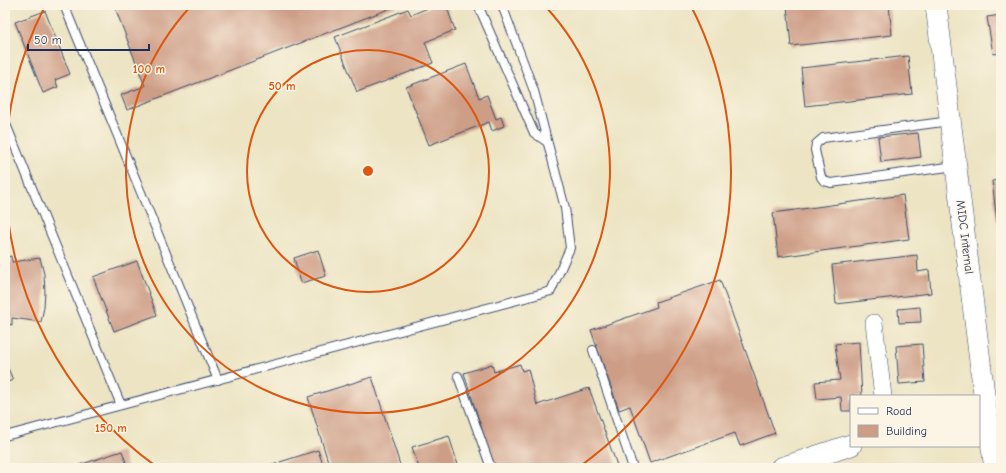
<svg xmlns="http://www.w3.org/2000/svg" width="1006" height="473" font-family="'Comic Neue',sans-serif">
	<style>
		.building { fill: #cd9d86 }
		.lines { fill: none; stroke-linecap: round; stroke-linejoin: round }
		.service-casing { stroke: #3a4a6d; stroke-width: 10 }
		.minor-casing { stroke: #3a4a6d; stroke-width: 18 }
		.tertiary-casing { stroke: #3a4a6d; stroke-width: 22 }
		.service { stroke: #fff; stroke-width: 8 }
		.minor { stroke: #fff; stroke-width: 17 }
		.tertiary { stroke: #fff; stroke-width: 21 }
		.ring { fill: none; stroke: #de5710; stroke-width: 2 }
		.labels { text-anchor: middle; stroke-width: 3; stroke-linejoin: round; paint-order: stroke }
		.street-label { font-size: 12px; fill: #1b2f5e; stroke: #fcf5e5 }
		.centre { fill: #de5710; stroke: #fcf5e5; stroke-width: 2 }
		.ring-label { font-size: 12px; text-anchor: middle; font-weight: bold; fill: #de5710; stroke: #fcf5e5; stroke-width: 3; stroke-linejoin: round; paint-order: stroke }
	</style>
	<rect width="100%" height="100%" fill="#fcf5e5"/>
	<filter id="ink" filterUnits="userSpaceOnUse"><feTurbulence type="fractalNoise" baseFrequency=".025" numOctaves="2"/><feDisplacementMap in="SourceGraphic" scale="8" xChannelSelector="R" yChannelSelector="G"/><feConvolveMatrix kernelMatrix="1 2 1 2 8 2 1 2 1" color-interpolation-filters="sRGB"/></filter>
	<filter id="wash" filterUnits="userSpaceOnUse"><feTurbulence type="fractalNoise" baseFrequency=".012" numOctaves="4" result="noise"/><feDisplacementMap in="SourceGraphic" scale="16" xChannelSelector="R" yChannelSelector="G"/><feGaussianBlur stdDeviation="0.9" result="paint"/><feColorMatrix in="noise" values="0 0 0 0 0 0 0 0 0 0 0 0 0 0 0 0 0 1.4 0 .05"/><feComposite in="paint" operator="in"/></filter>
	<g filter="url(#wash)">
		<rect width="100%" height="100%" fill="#ece4c3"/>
		<g id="blocks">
			<g class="building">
				<polygon points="114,5 399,5 127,110 121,95 145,86"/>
				<polygon points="435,5 446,5 455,30 425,42 433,63 357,92 335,37 408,9 411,15"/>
				<polygon points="550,5 563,5 552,9"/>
				<polygon points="787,5 889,5 892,35 791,46"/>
				<polygon points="45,11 70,74 55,80 58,87 43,93 15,22"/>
				<polygon points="1001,15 1001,53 993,54 987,17"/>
				<polygon points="908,56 912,94 805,106 801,68"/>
				<polygon points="466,64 479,98 487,95 496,119 501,117 504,126 492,131 489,122 429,145 406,87"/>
				<polygon points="918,133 921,157 881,162 878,137"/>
				<polygon points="1001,180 1001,222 997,222 992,181"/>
				<polygon points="903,195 909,239 778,257 773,213"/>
				<polygon points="318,250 326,276 301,283 294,258"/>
				<polygon points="917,255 918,272 929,270 931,293 836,304 832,265"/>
				<polygon points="11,256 12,262 40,258 44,274 45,292 44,307 41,322 12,318 12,325 5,323 5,258"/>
				<polygon points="137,261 157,315 114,331 93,277"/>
				<polygon points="720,280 775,433 740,446 735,433 650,463 630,406 619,410 591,330 657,307 656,302"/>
				<polygon points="920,307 921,322 899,323 898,309"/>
				<polygon points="859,342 862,396 851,396 851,411 842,411 841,397 817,399 815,382 840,380 835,344"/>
				<polygon points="922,344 925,382 899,384 896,346"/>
				<polygon points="5,361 13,380 5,383"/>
				<polygon points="492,364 494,372 520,364 522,371 528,369 537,405 589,388 618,468 494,468 464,373"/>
				<polygon points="372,377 401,468 330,468 308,397"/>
				<polygon points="449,436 459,468 419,468 412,447"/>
				<polygon points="318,450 324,468 261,468"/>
				<polygon points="122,451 128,468 70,468"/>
			</g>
		</g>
	</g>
	<g filter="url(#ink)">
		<use href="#blocks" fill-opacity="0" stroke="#3a4a6d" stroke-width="1"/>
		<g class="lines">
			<defs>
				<g id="service">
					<polyline points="64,5 218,380"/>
					<polyline points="478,5 534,133 547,142"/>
					<polyline points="950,121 823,138 816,144 815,150 821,177 824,181 831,183 955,166"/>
					<polyline points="5,122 121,405"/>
					<polyline points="593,350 633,468"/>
					<polyline points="458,376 491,468"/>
					<polyline points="5,436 551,291 570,248 565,208 534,91 502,5"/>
				</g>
				<polyline id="minor" points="874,323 883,396"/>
				<g id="tertiary">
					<polyline points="936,5 985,402 995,468"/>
					<polyline points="781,468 851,445"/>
				</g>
			</defs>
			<use href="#service" class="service-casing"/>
			<use href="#minor" class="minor-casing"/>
			<use href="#tertiary" class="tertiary-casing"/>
			<use href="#service" class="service"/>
			<use href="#minor" class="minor"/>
			<use href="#tertiary" class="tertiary"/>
		</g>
	</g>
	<g class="ring">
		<circle cx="368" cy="171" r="121"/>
		<path d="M545 6A242 242 0 1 1 191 6"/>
		<path d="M157 467A363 363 0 0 1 5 174M5 168A363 363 0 0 1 45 6M691 6A363 363 0 0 1 579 467"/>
	</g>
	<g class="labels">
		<g class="street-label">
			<text transform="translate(965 237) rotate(83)" y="4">MIDC Internal</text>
		</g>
	</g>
	<circle cx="368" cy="171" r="6" class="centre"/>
	<g class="ring-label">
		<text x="149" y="73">100 m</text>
		<text x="282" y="90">50 m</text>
		<text x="111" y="432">150 m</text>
	</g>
	<rect width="1006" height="473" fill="none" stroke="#fcf5e5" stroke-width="20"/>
	<rect x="850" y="395" width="130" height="52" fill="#fcf5e5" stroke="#a2a6af"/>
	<rect x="858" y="408" width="20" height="6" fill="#ffffff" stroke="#a2a6af"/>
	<text x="886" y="415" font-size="12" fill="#1b2f5e">Road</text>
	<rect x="858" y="425" width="20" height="12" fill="#cd9d86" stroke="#a2a6af"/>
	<text x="886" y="435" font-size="12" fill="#1b2f5e">Building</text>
	<path d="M28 44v6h121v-6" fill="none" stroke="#1b2f5e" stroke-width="2"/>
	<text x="34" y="44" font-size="12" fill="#1b2f5e" stroke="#fcf5e5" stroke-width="3" paint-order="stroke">50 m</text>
</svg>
